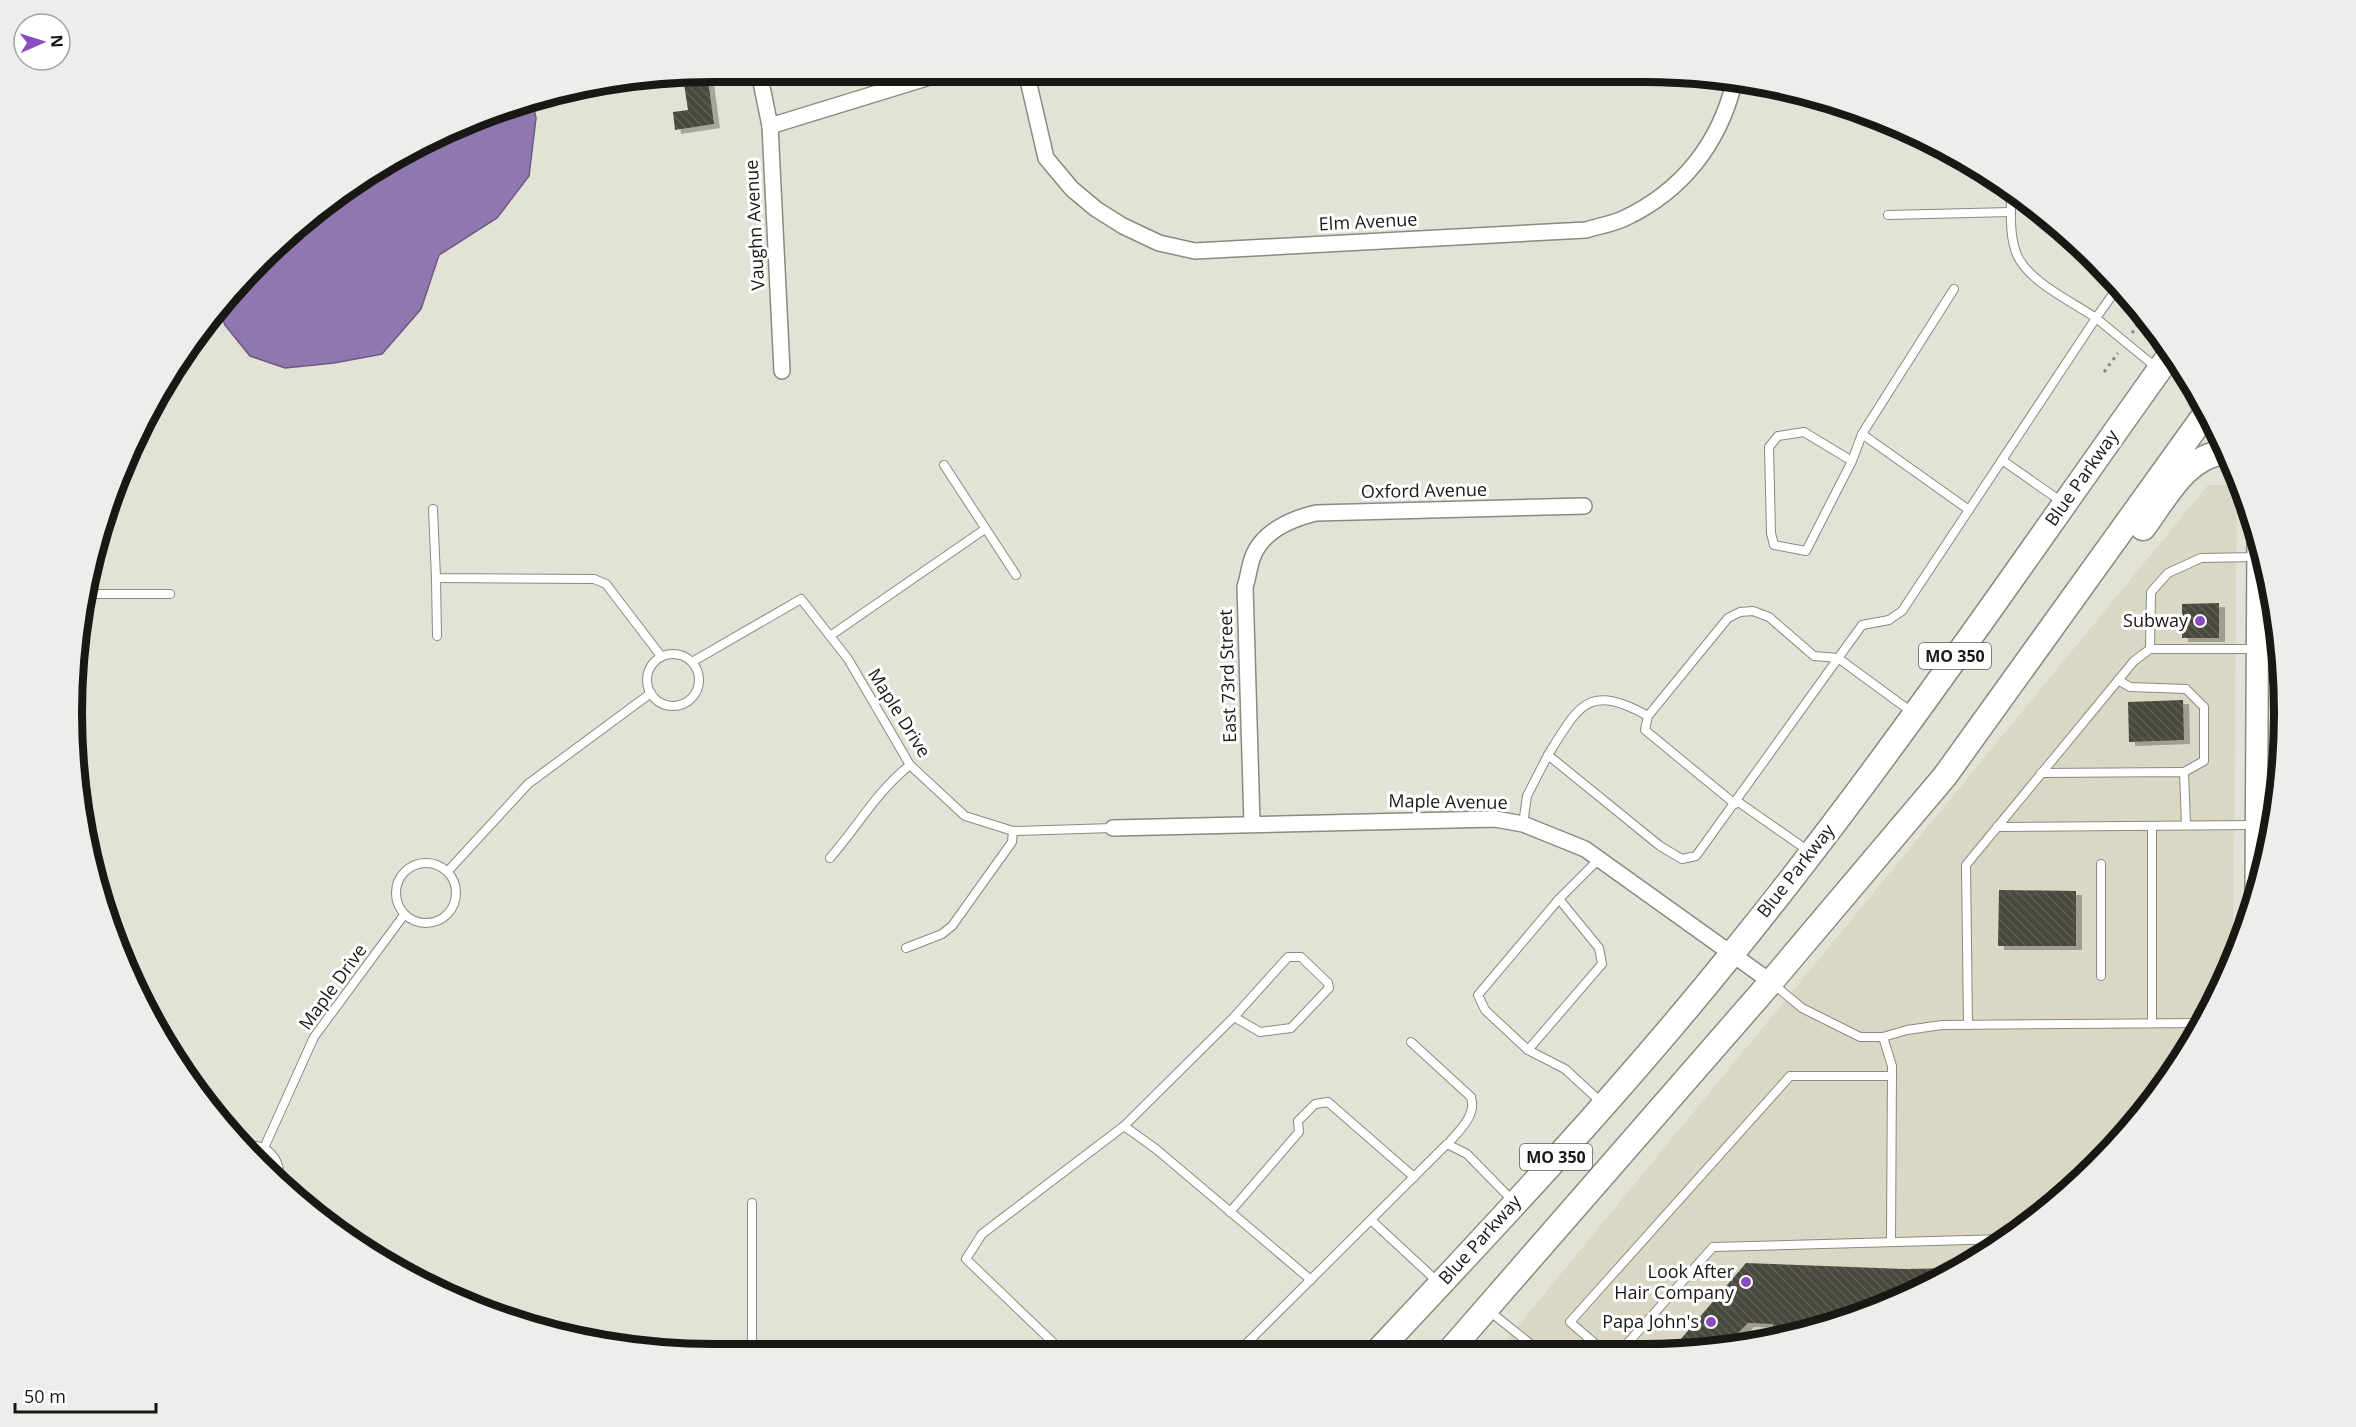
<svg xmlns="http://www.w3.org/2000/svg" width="2356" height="1427" font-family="'Open Sans',sans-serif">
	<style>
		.built { fill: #dad7c4 }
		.water { fill: #9177b0; stroke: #6d5a81; stroke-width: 1.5 }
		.building { fill: url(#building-back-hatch); filter: url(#shadow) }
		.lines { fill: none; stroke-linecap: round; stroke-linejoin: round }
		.service-casing { stroke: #8b8a7f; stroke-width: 10 }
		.minor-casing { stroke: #8b8a7f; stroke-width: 18 }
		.secondary-casing { stroke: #8b8a7f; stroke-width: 24 }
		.trunk-casing { stroke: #8b8a7f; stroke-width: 27 }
		.path { stroke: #85847c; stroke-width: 3; stroke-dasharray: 3 4.5; stroke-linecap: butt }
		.service { stroke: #fff; stroke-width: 8 }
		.minor { stroke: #fff; stroke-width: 15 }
		.secondary { stroke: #fff; stroke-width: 21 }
		.trunk { stroke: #fff; stroke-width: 24 }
		.poi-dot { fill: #884bc1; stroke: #fff; stroke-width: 2 }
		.labels { text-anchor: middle; stroke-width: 6; stroke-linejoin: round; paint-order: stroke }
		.shield { fill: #fff; stroke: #5d5d5a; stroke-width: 1.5 }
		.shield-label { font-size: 16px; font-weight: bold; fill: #181814 }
		.street-label { font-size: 18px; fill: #181814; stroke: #fff }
		.poi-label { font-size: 18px; fill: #181814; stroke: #fff; text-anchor: end }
		.rim { fill: none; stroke: #181814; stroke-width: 8 }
	</style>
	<defs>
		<pattern id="building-back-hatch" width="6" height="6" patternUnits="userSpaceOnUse" patternTransform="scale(1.5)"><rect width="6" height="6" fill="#49483e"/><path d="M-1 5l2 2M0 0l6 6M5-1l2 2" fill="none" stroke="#605f56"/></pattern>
		<filter id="shadow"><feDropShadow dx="6" dy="4" stdDeviation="0" flood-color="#0004"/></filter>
	</defs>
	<rect width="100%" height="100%" fill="#e3e2d6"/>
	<polygon class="built" points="2208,485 2237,485 2233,963 2176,1070 2066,1196 1963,1269 1848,1321 1685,1354 1495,1354"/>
	<polygon class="water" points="532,100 536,118 529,176 497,218 439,255 421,309 382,354 334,363 285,368 250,356 225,325 219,310 260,260 323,204 429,138 508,106"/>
	<g class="building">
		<polygon points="708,80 714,124 675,130 673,112 688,110 684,84"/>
		<polygon points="2219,603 2219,638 2182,638 2182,604"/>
		<polygon points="2183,700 2184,740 2129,742 2128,702"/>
		<polygon points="1999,890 2076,891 2076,946 1998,946"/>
		<polygon points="1746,1263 1905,1269 1965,1268 1848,1321 1775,1336 1773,1324 1748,1323 1738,1333 1746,1341 1685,1354 1668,1354"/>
	</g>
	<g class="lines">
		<defs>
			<g id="service">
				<polyline points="1888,215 2011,212"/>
				<polyline points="2118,287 2096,318 2158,369"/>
				<polyline points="1954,289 1862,434 1969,510"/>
				<polyline points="2002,460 2062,502"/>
				<polyline points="1852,461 1804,432 1778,436 1769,447 1771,533 1774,545 1806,551 1852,461 1862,434"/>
				<polyline points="944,465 1016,575"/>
				<polyline points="433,509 436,578 594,579 606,584 661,656"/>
				<polyline points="436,578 437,636"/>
				<polyline points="86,594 170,594"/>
				<polyline points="2259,626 2275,623"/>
				<polyline points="830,636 985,529"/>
				<polyline points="2150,649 2151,592 2168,573 2201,558 2258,557"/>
				<circle cx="673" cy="680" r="26"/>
				<polyline points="692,662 801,599 848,659 910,765 965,816 1013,831 1113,828"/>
				<polyline points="2118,680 2130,687 2186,689 2204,707 2204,761 2184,772"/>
				<polyline points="1648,716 1645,730 1735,804"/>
				<path d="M1548,755C1579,705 1588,683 1648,716L1728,618L1740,612L1753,611L1769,617L1814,656L1838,658L1913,713"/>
				<polyline points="2041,773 2184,772 2186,825"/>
				<polyline points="1737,801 1810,852"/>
				<path d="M1523,824L1527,796L1548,755L1660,846L1682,859L1696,856L1862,625L1889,620L1902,611L2096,318C2071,301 2029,282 2017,255C2009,236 2011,210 2011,190"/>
				<polyline points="2152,826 2152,1023"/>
				<polyline points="1997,827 2255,825"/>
				<path d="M830,858C858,826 877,791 910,765"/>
				<polyline points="1599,859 1559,899 1599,948 1602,964 1528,1050 1565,1069 1602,1103"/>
				<circle cx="426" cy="893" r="30"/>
				<polyline points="2101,864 2101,976"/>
				<polyline points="448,871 528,784 651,693"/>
				<polyline points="906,948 942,934 952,926 1012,842 1013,831"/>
				<polyline points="1772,983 1802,1008 1860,1037 1883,1037 1907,1030 1942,1025 2201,1023"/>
				<polyline points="1968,1025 1966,865 2134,661 2150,649 2257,649"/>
				<polyline points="1883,1037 1892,1066 1891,1242"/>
				<path d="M1411,1042L1471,1097C1477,1116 1459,1130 1448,1144"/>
				<polyline points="1528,1050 1485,1010 1478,995 1559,899"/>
				<polyline points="1124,1126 1234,1017 1260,1032 1291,1028 1329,988 1328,983 1301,957 1288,957 1234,1017"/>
				<path d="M242,1147C265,1140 284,1160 278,1182"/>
				<polyline points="264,1148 314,1037 404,915"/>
				<polyline points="752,1203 752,1354"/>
				<polyline points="1230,1212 1299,1132 1298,1121 1315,1104 1328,1102 1414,1177"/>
				<polyline points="1371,1220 1439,1283"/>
				<polyline points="1488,1310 1543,1354"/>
				<polyline points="1065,1354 966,1259 982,1234 1124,1126 1156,1149 1311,1280"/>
				<polyline points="1236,1354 1249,1341"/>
				<polyline points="1262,1354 1249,1341 1447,1144 1467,1154 1513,1201"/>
				<polyline points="1607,1354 1570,1322 1790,1076 1892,1076"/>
				<polyline points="1618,1354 1713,1247 2005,1239"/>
			</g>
			<g id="minor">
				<path d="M1027,76L1046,158L1072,189L1096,209L1123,226L1159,243L1195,251L1586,230C1598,226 1613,224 1625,218C1682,191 1719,144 1734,83"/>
				<polyline points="760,77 770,126 782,371"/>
				<polyline points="770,126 933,76"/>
				<path d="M1252,823L1245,587C1248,578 1249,568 1252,559C1261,532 1291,519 1316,513L1584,506"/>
				<polyline points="1113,828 1495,819 1523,824 1585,849 1771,982"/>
			</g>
			<polyline id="secondary" points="2256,891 2258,544"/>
			<g id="trunk">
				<path d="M2143,528C2165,499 2186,455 2226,452"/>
				<path d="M1375,1354C1497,1224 1619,1094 1731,955C1888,762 2027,555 2172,352"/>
				<polyline points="1447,1354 1771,982 1945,776 2206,413"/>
			</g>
		</defs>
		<use href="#service" class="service-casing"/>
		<use href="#minor" class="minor-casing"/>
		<use href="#secondary" class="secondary-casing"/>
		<use href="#trunk" class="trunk-casing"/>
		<g class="path">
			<polyline points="2132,333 2143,317"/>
			<polyline points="2104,372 2118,353"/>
		</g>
		<use href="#service" class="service"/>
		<use href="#minor" class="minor"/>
		<use href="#secondary" class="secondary"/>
		<use href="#trunk" class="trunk"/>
	</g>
	<g class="poi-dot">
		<circle cx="2200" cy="621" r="6"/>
		<circle cx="1746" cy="1282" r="6"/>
		<circle cx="1711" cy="1322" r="6"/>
	</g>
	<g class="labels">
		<g class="shield">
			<rect x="1919" y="643" width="72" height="26" rx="4.5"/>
			<rect x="1520" y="1144" width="72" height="26" rx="4.5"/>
		</g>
		<g class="shield-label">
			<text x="1955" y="662">MO 350</text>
			<text x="1556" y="1163">MO 350</text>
		</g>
		<g class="street-label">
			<text transform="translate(1368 222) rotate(-3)" y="6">Elm Avenue</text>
			<text transform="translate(755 225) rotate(-93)" y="6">Vaughn Avenue</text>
			<text transform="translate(2082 478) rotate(-55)" y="6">Blue Parkway</text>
			<text transform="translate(1424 491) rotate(-1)" y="6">Oxford Avenue</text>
			<text transform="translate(1228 676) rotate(-92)" y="6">East 73rd Street</text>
			<text transform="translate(899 713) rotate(58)" y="6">Maple Drive</text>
			<text transform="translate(1448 802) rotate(1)" y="6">Maple Avenue</text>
			<text transform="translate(1796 871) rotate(-52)" y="6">Blue Parkway</text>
			<text transform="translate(333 987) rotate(-54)" y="6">Maple Drive</text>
			<text transform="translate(1480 1240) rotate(-48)" y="6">Blue Parkway</text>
		</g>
		<g class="poi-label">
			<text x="2188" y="627">Subway</text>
			<text x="1734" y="1278">Look After<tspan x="1734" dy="21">Hair Company</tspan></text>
			<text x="1699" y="1328">Papa John's</text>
		</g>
	</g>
	<path d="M0 0H2356V1427H0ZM713 82H1643A631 631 0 0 1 2274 713V713A631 631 0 0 1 1643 1344H713A631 631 0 0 1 82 713V713A631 631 0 0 1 713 82Z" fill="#ededec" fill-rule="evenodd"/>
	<path class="rim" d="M713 82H1643A631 631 0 0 1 2274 713V713A631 631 0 0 1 1643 1344H713A631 631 0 0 1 82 713V713A631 631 0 0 1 713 82Z"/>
	<g transform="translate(42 42) rotate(87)"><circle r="28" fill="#ffffff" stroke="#a3a3a1" stroke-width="1.5"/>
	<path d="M0-4.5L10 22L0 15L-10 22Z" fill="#884bc1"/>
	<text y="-9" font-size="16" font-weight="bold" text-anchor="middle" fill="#181814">N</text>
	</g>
	<path d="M15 1403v9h141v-9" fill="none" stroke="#181814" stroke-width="3"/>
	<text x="24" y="1403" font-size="18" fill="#181814" stroke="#ffffff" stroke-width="4.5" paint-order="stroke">50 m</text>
</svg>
